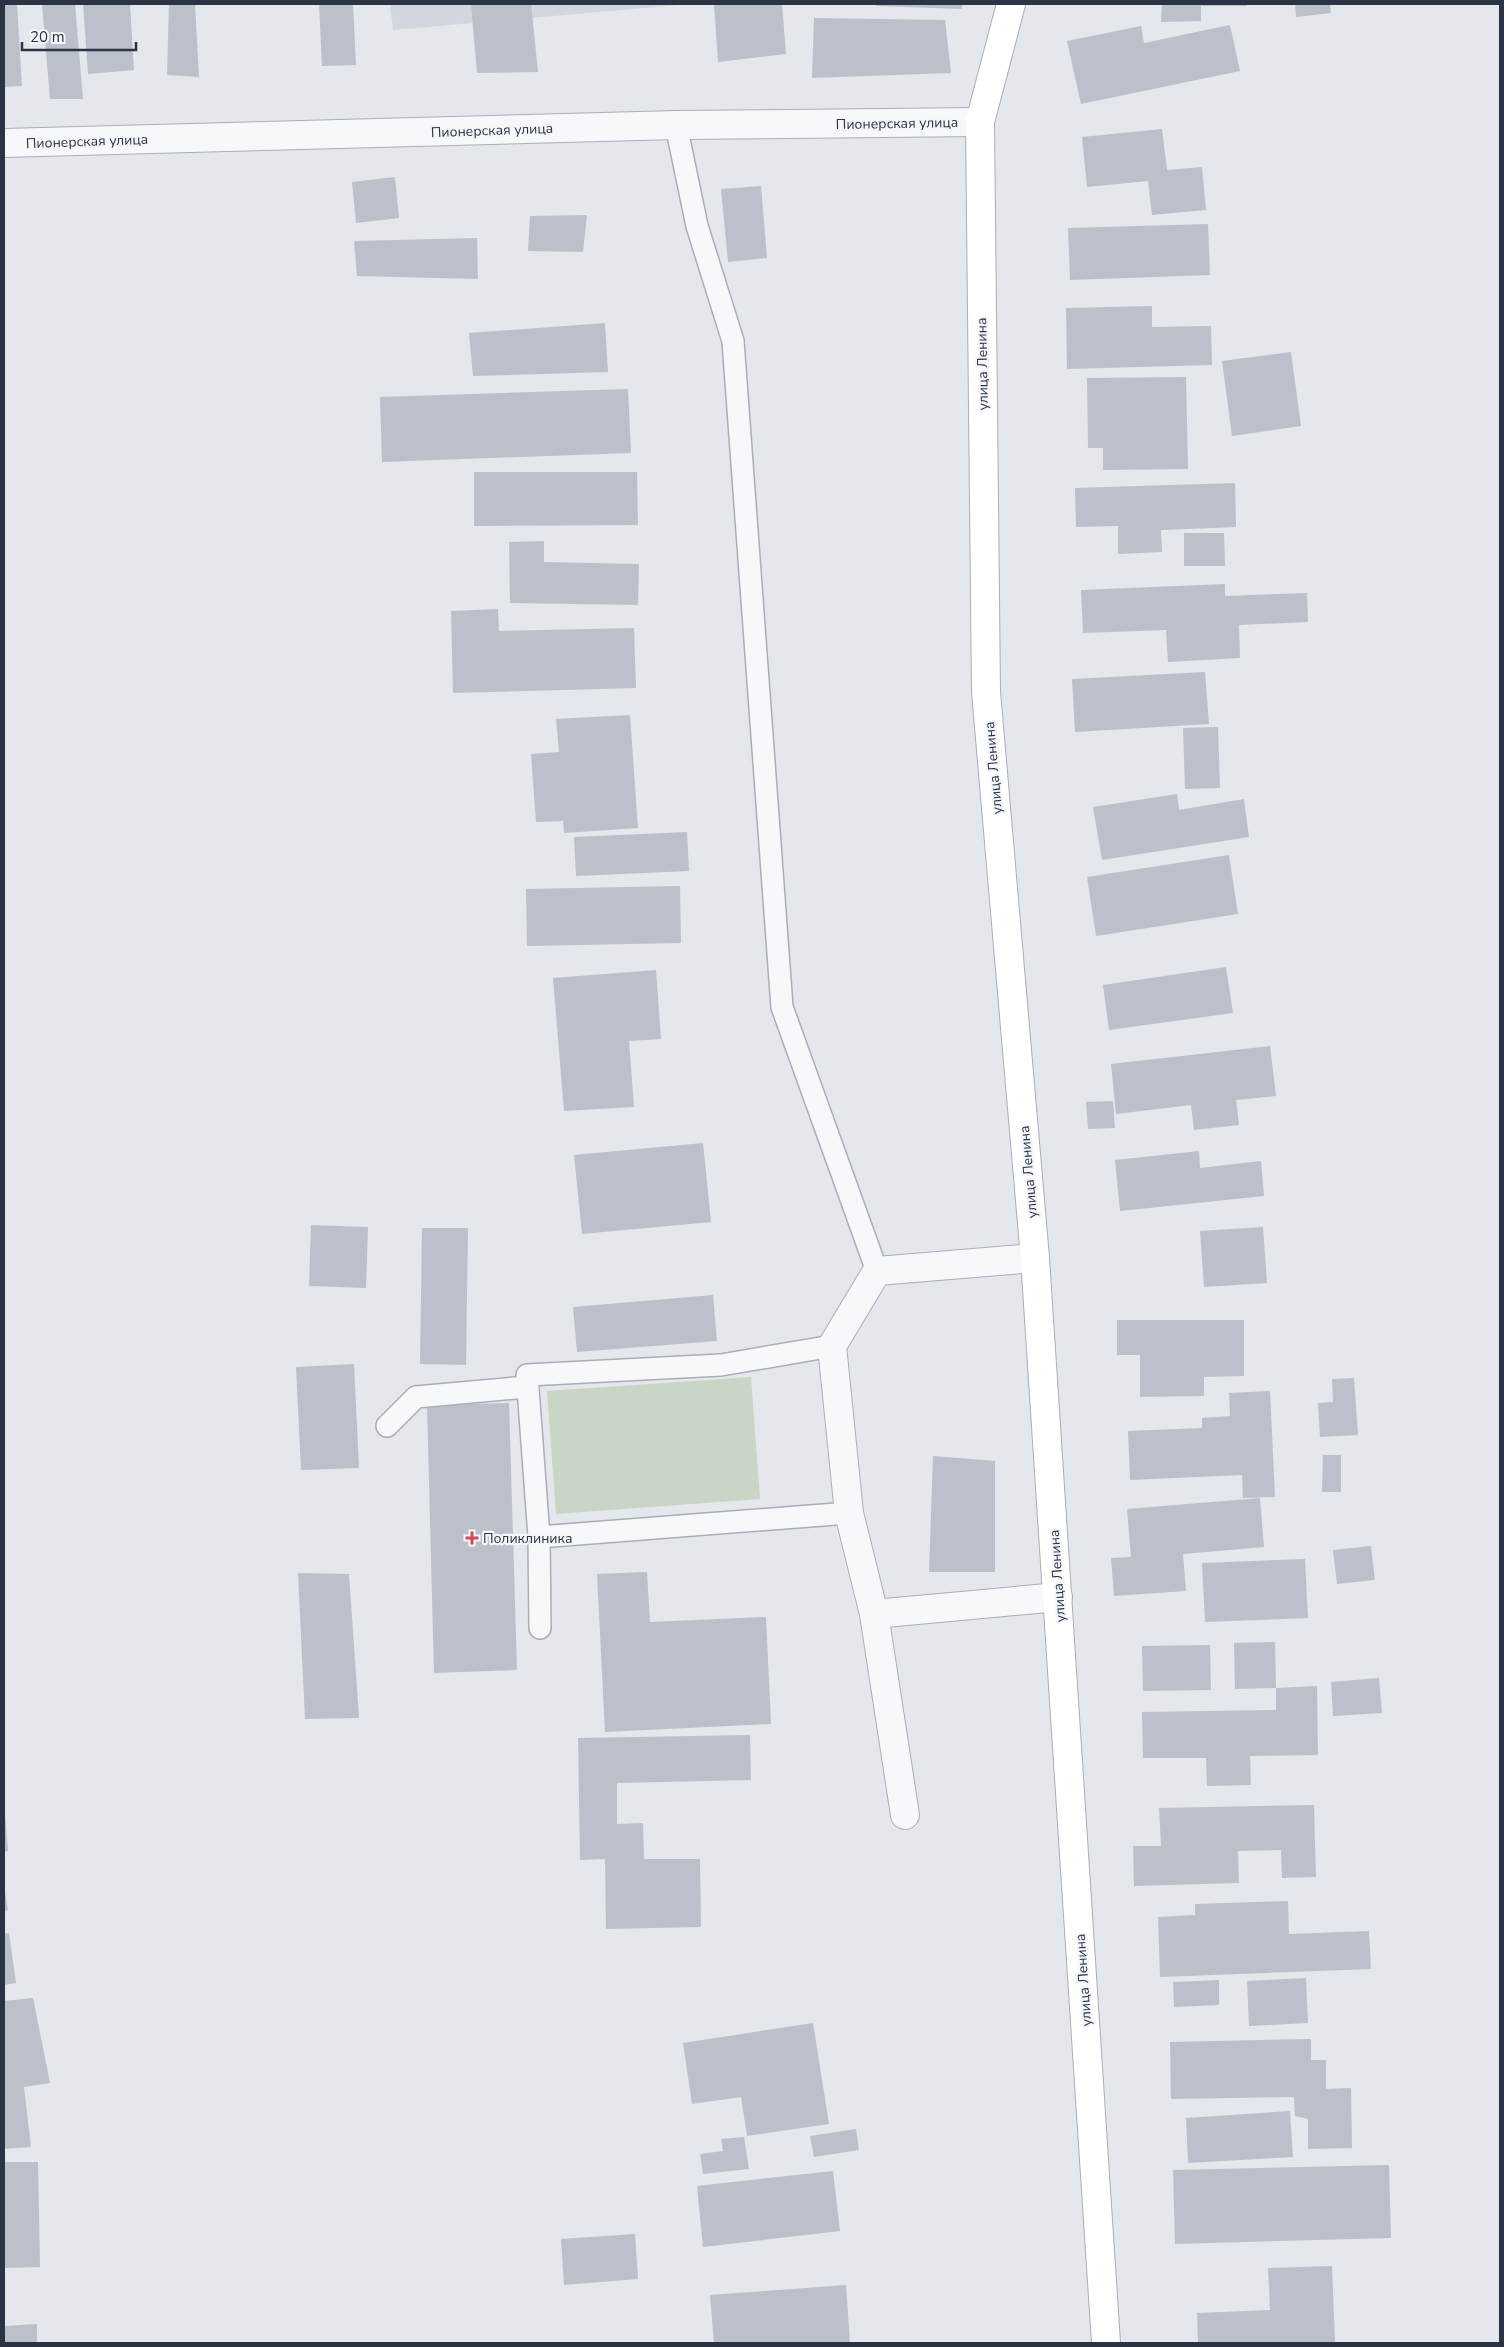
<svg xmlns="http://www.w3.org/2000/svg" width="1504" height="2347" font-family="'Nunito Sans',sans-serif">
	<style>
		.built { fill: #d2d6de }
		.green { fill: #c9d6c5 }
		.building { fill: #bbc0ca }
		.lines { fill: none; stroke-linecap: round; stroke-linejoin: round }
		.lane-casing { stroke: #a9aeb7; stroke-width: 24 }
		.street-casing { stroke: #a9aeb7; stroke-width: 30 }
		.secondary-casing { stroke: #a9aeb7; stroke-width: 30 }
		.lane { stroke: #f7f8fa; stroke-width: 21 }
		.street { stroke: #f7f8fa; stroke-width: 28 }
		.secondary { stroke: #fff; stroke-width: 28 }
		.poi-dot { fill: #d1495b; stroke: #f4f6f9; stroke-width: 2 }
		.labels { text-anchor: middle; stroke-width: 4.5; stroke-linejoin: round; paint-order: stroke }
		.street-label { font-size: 14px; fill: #2b3445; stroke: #f4f6f9 }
		.poi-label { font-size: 14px; fill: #2b3445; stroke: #f4f6f9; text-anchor: start }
	</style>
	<rect width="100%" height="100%" fill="#e4e7ec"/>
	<polygon class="built" points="390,4 690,4 393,30"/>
	<polygon class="green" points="751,1377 760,1499 556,1514 547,1391"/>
	<g class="building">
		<polygon points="4,4 17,4 22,86 4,87"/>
		<polygon points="42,4 75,4 83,99 50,99"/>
		<polygon points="83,4 130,4 134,70 88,74"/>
		<polygon points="169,4 195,4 199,77 167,75"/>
		<polygon points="319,4 353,4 356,65 322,66"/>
		<polygon points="471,4 531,4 538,72 477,73"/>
		<polygon points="714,4 782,4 786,54 718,62"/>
		<polygon points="876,4 962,4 962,9 876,6"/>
		<polygon points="1162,4 1247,4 1247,6 1201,6 1201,21 1161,22"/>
		<polygon points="1295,4 1330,4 1331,13 1296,17"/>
		<polygon points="814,18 945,20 951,73 812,78"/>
		<polygon points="1230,25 1240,71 1081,104 1067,41 1141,26 1144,43"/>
		<polygon points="1162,129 1167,170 1202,167 1206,210 1152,215 1148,181 1087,187 1082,137"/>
		<polygon points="395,177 399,218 356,223 352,182"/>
		<polygon points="761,186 767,258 728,262 721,189"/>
		<polygon points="587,215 583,252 528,251 530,216"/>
		<polygon points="1208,224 1210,275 1070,280 1068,228"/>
		<polygon points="477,238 478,279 357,276 354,241"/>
		<polygon points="1152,306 1152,327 1211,326 1212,365 1067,369 1066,308"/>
		<polygon points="605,323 608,372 473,376 469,333"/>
		<polygon points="1291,352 1301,426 1232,436 1222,361"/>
		<polygon points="1186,377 1188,469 1103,470 1103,448 1088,448 1087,378"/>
		<polygon points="628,389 631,453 382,462 380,397"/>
		<polygon points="474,472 637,472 638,525 474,526"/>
		<polygon points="1235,483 1236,527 1161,530 1162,552 1118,554 1118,526 1076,527 1075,488"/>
		<polygon points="1184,533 1224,533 1225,566 1184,566"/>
		<polygon points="544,541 544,562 639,564 638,605 510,603 509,542"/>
		<polygon points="1225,584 1225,596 1307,593 1308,622 1239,625 1240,658 1168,662 1166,630 1083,633 1081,590"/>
		<polygon points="498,609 499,631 634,628 636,688 453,693 451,611"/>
		<polygon points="1205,672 1209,724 1075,732 1072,679"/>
		<polygon points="630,715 638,828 564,833 563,821 536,822 531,754 559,752 556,719"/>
		<polygon points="1218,727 1220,788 1185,789 1183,728"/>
		<polygon points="1177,794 1179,810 1244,799 1249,837 1102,860 1093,807"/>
		<polygon points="687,832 689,871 576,876 574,837"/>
		<polygon points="1229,855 1238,914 1096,936 1087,877"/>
		<polygon points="680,886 681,943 527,946 526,889"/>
		<polygon points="1226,967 1233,1013 1109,1030 1103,985"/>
		<polygon points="656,970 661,1039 629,1041 634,1107 564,1111 553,978"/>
		<polygon points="1270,1046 1276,1096 1236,1100 1239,1125 1194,1130 1191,1105 1116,1114 1111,1064"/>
		<polygon points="1113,1101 1115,1128 1088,1129 1086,1102"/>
		<polygon points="703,1143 711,1222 582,1234 574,1155"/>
		<polygon points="1199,1151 1200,1168 1261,1161 1264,1196 1120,1211 1115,1160"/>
		<polygon points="311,1225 368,1227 366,1288 309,1286"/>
		<polygon points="1263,1227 1267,1283 1204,1287 1200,1231"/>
		<polygon points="422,1228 468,1228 466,1365 420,1364"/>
		<polygon points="713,1295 717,1341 577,1352 573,1307"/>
		<polygon points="1117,1320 1244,1320 1244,1376 1204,1377 1204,1396 1140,1397 1140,1355 1117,1355"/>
		<polygon points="354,1364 359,1468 301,1470 296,1367"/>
		<polygon points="1354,1378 1358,1435 1320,1437 1318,1403 1333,1402 1332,1379"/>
		<polygon points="1270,1391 1275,1497 1243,1498 1242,1475 1130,1480 1128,1431 1202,1428 1202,1418 1230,1416 1229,1393"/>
		<polygon points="509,1403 517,1670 434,1673 427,1405"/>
		<polygon points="1323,1455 1341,1455 1341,1492 1322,1492"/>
		<polygon points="933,1456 995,1461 995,1572 929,1572"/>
		<polygon points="1260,1498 1264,1547 1183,1554 1186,1591 1114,1596 1111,1558 1131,1557 1127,1509"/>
		<polygon points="1371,1546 1375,1580 1337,1584 1333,1550"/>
		<polygon points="1305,1559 1308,1618 1205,1622 1202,1563"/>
		<polygon points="647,1572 650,1622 766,1617 771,1724 605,1732 597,1574"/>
		<polygon points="298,1573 349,1574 359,1718 305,1719"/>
		<polygon points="1275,1642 1276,1688 1235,1689 1234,1643"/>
		<polygon points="1210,1645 1211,1690 1143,1691 1142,1646"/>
		<polygon points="1379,1678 1382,1713 1333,1716 1331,1682"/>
		<polygon points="1317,1686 1318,1755 1250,1756 1251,1785 1207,1786 1206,1758 1143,1758 1142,1712 1276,1710 1276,1688"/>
		<polygon points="750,1735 751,1780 617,1783 617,1824 643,1823 644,1859 700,1859 701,1927 606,1929 605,1859 580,1860 578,1738"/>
		<polygon points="4,1802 8,1851 4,1852"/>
		<polygon points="1314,1805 1316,1877 1282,1878 1281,1850 1238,1851 1239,1883 1134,1886 1133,1846 1161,1846 1159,1808"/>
		<polygon points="4,1892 5,1892 8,1910 4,1911"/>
		<polygon points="1288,1901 1289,1934 1369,1931 1371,1969 1160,1977 1158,1917 1195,1915 1195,1904"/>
		<polygon points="9,1933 16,1983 4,1985 4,1934"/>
		<polygon points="1306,1978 1308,2023 1249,2026 1247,1981"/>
		<polygon points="1219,1980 1219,2005 1174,2007 1173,1982"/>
		<polygon points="33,1998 50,2083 24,2087 31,2147 4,2149 4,2001"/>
		<polygon points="813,2023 829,2124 747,2136 741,2097 692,2104 683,2043"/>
		<polygon points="1311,2039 1311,2060 1326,2060 1326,2089 1351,2088 1352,2148 1308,2149 1308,2119 1295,2116 1294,2097 1171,2099 1170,2042"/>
		<polygon points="1290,2111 1293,2157 1188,2163 1186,2118"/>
		<polygon points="856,2129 859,2150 814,2157 810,2136"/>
		<polygon points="744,2137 749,2169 703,2174 700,2154 723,2151 721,2139"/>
		<polygon points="4,2162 38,2162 40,2267 4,2268"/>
		<polygon points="1389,2165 1391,2238 1175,2244 1173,2170"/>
		<polygon points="833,2171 840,2231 703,2247 697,2186"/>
		<polygon points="635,2234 638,2279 564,2285 561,2239"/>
		<polygon points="1332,2266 1335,2343 1198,2343 1197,2313 1270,2310 1268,2268"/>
		<polygon points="846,2285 850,2343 714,2343 710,2295"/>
		<polygon points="37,2324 37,2343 4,2343 4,2326"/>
	</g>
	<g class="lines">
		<defs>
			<g id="lane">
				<polyline points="676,125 697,226 733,341 782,1007 877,1271"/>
				<polyline points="387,1426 416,1397 526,1387"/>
				<polyline points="539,1537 849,1513"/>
				<polyline points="540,1628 539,1537 527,1375 721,1365 832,1346"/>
			</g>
			<g id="street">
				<polyline points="4,143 676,125 980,122"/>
				<polyline points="874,1614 1058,1597"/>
				<polyline points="905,1815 874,1614 849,1513 832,1346 877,1271 1035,1258"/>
			</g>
			<polyline id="secondary" points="1011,4 980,122 986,692 1035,1258 1106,2343"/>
		</defs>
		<use href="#lane" class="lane-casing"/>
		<use href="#street" class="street-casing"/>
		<use href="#secondary" class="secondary-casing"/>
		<use href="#lane" class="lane"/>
		<use href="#street" class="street"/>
		<use href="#secondary" class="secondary"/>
	</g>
	<path class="poi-dot" d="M469.5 1530.5h5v5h5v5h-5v5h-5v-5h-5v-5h5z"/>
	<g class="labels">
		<g class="street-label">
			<text transform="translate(897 123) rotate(-1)" y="5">Пионерская улица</text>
			<text transform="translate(492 130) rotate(-2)" y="5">Пионерская улица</text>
			<text transform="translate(87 141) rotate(-2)" y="5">Пионерская улица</text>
			<text transform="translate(982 364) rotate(-91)" y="5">улица Ленина</text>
			<text transform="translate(993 768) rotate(-95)" y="5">улица Ленина</text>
			<text transform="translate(1028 1172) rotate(-95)" y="5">улица Ленина</text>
			<text transform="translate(1057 1576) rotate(-94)" y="5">улица Ленина</text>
			<text transform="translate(1083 1980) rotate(-94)" y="5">улица Ленина</text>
		</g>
		<g class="poi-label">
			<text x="483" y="1543">Поликлиника</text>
		</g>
	</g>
	<rect width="1504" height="2347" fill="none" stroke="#2b3445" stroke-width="10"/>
	<path d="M22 42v8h114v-8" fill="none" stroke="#2b3445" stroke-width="2.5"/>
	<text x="30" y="42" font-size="15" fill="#2b3445" stroke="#f4f6f9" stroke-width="4" paint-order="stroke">20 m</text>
</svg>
